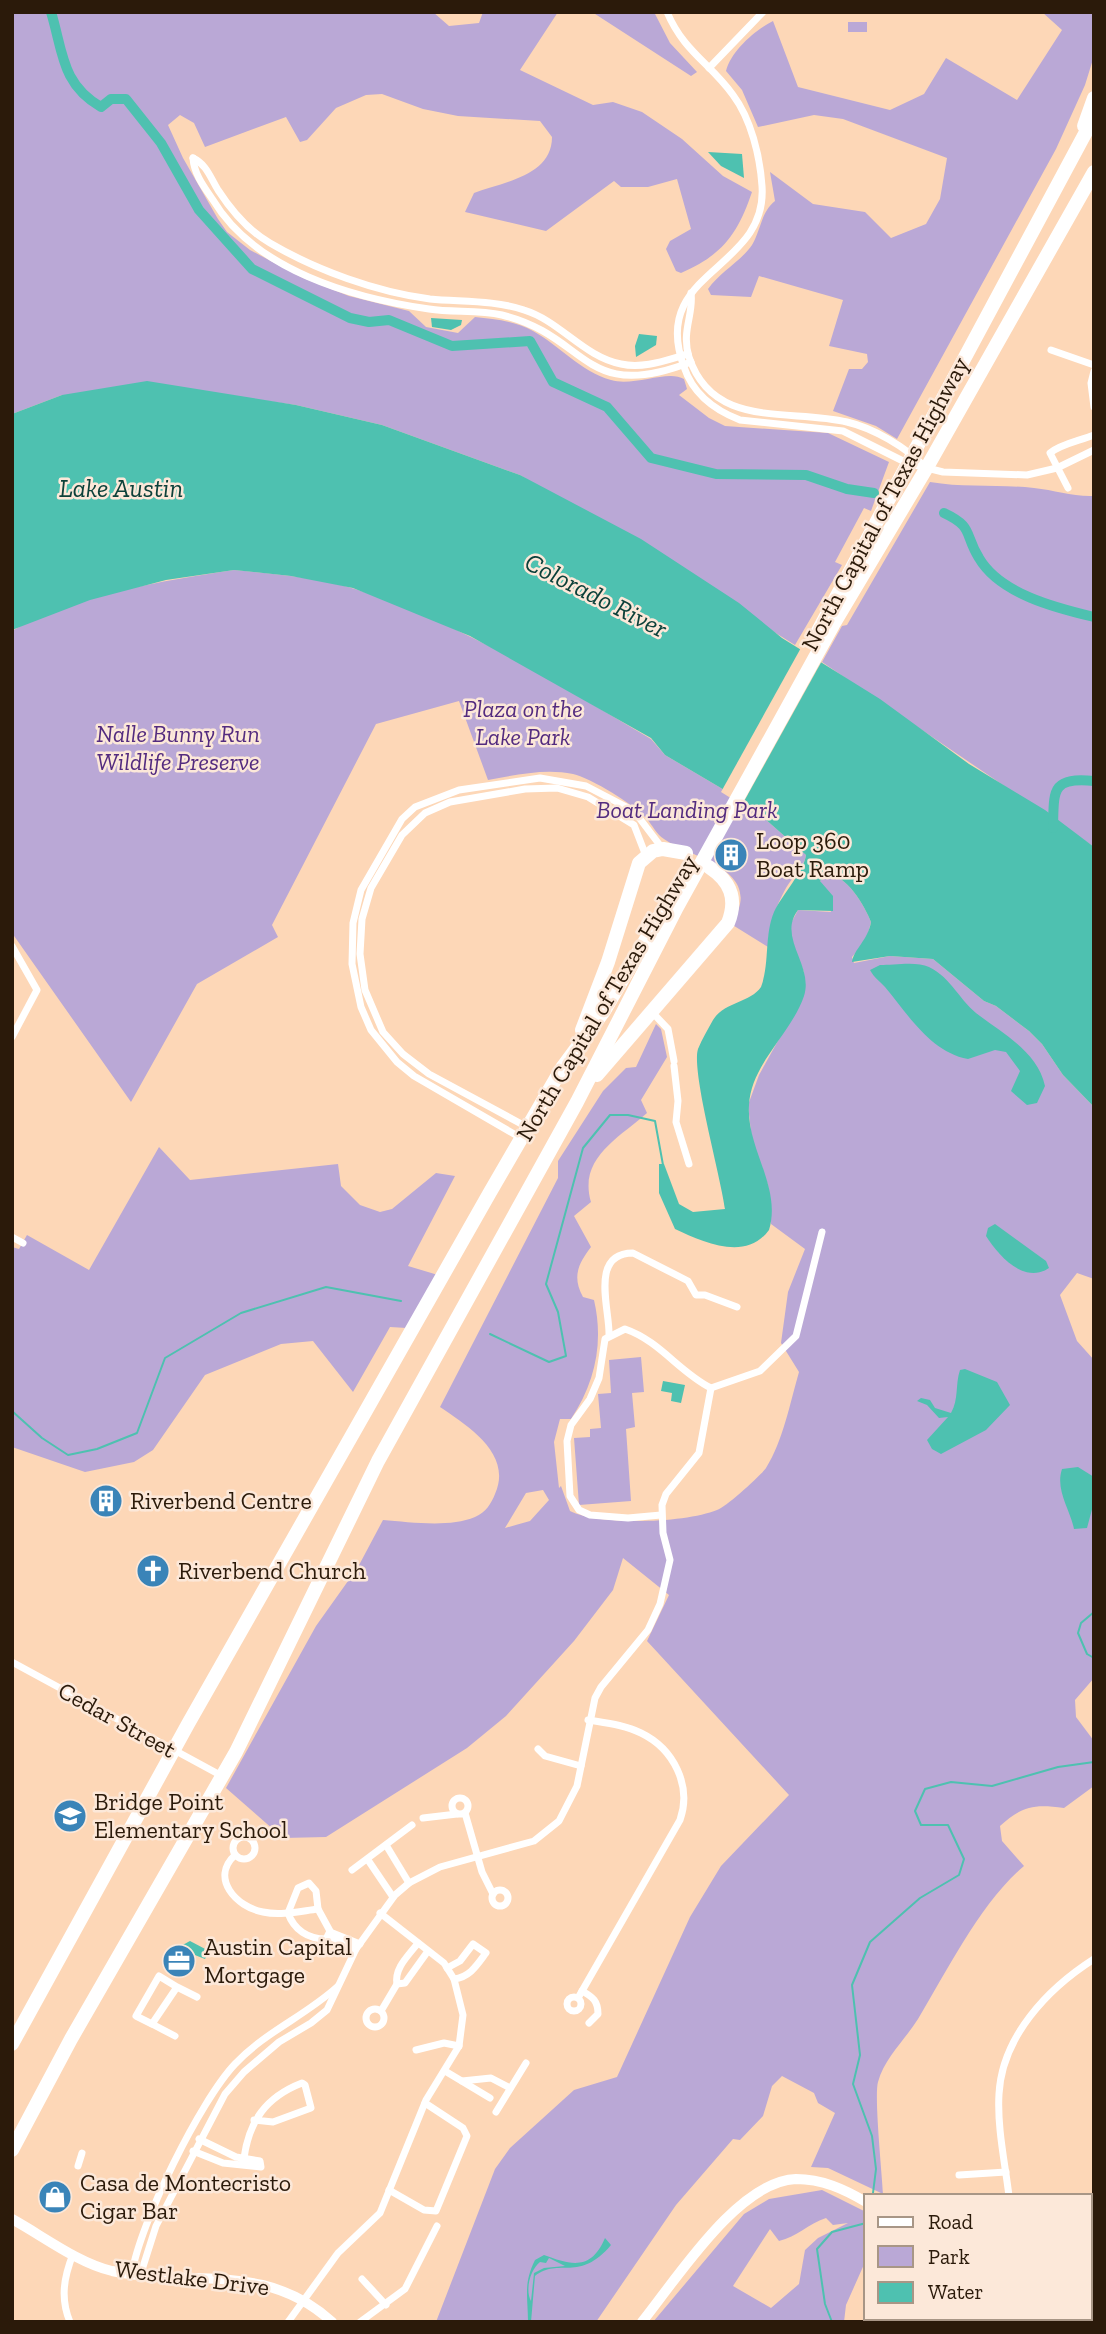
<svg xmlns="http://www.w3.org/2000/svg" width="1106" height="2334" font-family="'Zilla Slab',serif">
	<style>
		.green { fill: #baa8d6; fill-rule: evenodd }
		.water { fill: #4ec1b0; fill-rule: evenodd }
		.pier { fill: #fdd7b7 }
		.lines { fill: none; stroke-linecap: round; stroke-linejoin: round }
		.stream { stroke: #4ec1b0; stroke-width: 2 }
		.river { stroke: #4ec1b0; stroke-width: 10 }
		.street { stroke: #fff; stroke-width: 7 }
		.secondary { stroke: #fff; stroke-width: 10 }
		.highway { stroke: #fff; stroke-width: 14 }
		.labels { text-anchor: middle; stroke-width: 5; stroke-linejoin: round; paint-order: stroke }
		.street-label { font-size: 24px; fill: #2b1a0a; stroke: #fce8d9 }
		.park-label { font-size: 24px; font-style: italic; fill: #532b7f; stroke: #fce8d9 }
		.poi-label { font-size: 24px; fill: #2b1a0a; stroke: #fce8d9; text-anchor: start }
		.water-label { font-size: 26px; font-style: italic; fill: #0c413a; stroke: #fce8d9 }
	</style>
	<rect width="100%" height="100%" fill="#fdd7b7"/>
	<g class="green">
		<path d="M12,12H433L449,26L479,23L483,12H558L520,70L593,105L613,102L642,112L682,139L723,176L752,192C738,233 723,255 681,273L676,271L666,249L670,241L691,229L677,179L648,187H621L614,181L546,231L465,212L474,193C503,182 552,176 552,137L540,121L458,116L423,109L382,94L366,95L336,108L307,140L300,142L286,117L205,147L194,123L180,115L168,125L183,158L218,219L227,232L250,250L303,278L349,296L409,311L426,327L458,333L475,317C494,319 516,321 533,331C560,346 580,371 611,380C634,387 668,369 684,379L687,389L679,395L709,418L725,426L828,433L889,462L871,511L864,508L835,562L842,565L795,645L520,475L382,425L296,405L229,396L62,395L12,414Z"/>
		<polygon points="592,12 654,12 670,43 697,72 691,76"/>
		<path d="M1042,12H1094V56L1085,85L1056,149L897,439L876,426L833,411L849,369H862L868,362L867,354L829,346L843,300L759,276L751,297L711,295L708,289C720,272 740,262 752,245C761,230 761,212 775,201L770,172L813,204L865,212L891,238L926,224L940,199L947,158L843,119L814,115L758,127L742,90L726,71C731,51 755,30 773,21L798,87L890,110L924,94L946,58L1017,100L1062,30Z"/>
		<rect x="848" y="22" width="19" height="10"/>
		<path d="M930,482C965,488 999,484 1034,488C1055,490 1073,497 1094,496V847L822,662L842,626L847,625Z"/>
		<path d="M234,570C274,574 317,577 355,589C461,623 556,683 651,739L665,755L748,804L806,855C804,868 792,877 786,888C776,906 768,927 768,947L731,924C767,870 693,859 664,839C656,834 653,826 647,819C635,805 591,778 573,774C545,768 516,775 488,780L459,701L376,724L272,925L278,937L197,984L131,1102L12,933V631C75,594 163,581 234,570Z"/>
		<path d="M827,874C846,874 865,906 871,922L866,941L852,957L854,963L890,956L933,959L984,1001L996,1006L1029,1031L1042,1044L1063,1075L1094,1107V1279L1077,1273L1060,1295L1077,1341L1094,1360V1678L1075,1700L1076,1717L1094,1741V1786L1064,1808C1033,1804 1023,1806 1000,1826L1002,1841L1024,1866C981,1902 947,1971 918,2019C905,2040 885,2057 878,2082C874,2096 882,2173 883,2194L828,2168L811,2167L835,2113L818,2103L814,2093L782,2076L772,2086L763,2116L740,2140L733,2139L676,2205L596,2322H436L495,2169L510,2148L574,2090L617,2077L690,1917L721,1866L789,1795L647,1641L669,1595L623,1558L613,1590L574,1641L506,1716L467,1748L326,1837L283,1838L226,1788L316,1626L358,1567L383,1520C410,1522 449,1528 475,1517C486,1512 491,1504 495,1494C513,1454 468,1426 440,1407L558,1178V1161L603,1091L626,1068L636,1067L656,1024L661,1029L667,1057L641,1100L647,1113C619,1138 578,1158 591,1202L574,1216L591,1247C578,1264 572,1277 583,1297L594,1300C604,1343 595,1383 571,1419H560L554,1442L559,1488L561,1486L570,1511C600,1526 685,1523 717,1510C726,1507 760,1476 766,1468C783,1441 790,1403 799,1372L781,1343L788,1292L805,1249L771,1224L768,1185L752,1141L748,1105L759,1075L804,994V972L791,941V923L798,910L831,912L820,881ZM543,1490L549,1500L530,1521L505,1528L526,1493Z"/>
		<polygon points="159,1147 190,1180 338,1164 341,1186 360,1205 380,1212 392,1209 436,1173 455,1176 408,1266 438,1275 407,1328 390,1327 353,1392 313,1341 281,1344 205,1375 153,1450 134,1462 85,1472 12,1447 12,1247 19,1249 27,1235 89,1270"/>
		<polygon points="641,1357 644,1392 632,1393 635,1427 626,1429 631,1501 579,1505 574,1438 590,1437 590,1429 601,1428 598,1394 611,1393 609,1360"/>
		<path d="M822,2190L866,2212V2260L846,2305L844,2322H653L744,2214L769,2199ZM826,2218L833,2225L848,2223L818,2238L805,2250L799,2284L771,2308L733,2286L770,2229L779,2241C797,2237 808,2224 826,2218Z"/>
	</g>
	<g class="water">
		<polygon points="708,152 742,154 744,178 721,166"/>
		<polygon points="431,318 462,320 461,325 451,330 432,327"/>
		<polygon points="639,334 657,336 656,345 636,357 635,346"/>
		<path d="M147,381L296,405L382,425L520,475L641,539L739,603L782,638L880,699L969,764L1045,810L1094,847V1107L1063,1075L1042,1044L1029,1031L996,1006L984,1001L933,959L890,956L852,962C854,949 868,940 871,922C865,906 846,874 827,874L820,881L833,896V911L798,910C777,938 814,965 804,996C791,1034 751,1064 749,1105C746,1148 782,1187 769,1230C746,1262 703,1242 675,1229L659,1193V1164H664L679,1204L693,1212L725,1209C721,1177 691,1071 698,1049C702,1039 708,1029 713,1020C724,1002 750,1003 761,987C770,963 764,936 774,912C782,895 804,871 806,855L748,804L665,755L651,738L470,636L353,588L291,576L234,570L166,580L90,600L12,630V414L62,395Z"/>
		<path d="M880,965C894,965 917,961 929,967C952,978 960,1002 980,1016C1004,1034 1038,1053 1045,1086L1037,1103L1027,1105L1011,1091L1020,1071L1006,1052L995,1050L968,1059C930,1052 907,1013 885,987C879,980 875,979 870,970Z"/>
		<path d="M995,1224L1046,1261L1049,1268C1024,1285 998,1255 986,1236L988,1228Z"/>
		<path d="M965,1369L997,1382L1010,1405L986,1430L941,1454L932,1449L927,1440L948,1417L939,1418L927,1405L917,1401L921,1398L930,1400L935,1408L951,1413C959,1399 955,1385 960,1370Z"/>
		<polygon points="663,1381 685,1385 681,1403 671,1401 672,1393 661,1391"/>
		<path d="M1078,1467L1094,1477V1502L1087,1528L1074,1529C1070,1509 1055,1490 1062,1469Z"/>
		<polygon points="190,1941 209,1951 205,1959 177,1948"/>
		<path d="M605,2238L611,2245C579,2283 559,2257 535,2276L531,2322H528C528,2297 523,2284 535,2260L544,2255C571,2265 591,2271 605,2238ZM549,2258L565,2266L544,2268L534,2273L531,2301C525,2290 530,2270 540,2262L546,2263Z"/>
	</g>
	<polygon class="pier" points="802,646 823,659 742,805 721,792"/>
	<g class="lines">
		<g class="stream">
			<polyline points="490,1334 549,1362 566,1356 558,1312 546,1284 583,1148 610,1115 628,1115 655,1121 663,1165"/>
			<polyline points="12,1411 42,1438 68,1455 97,1449 137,1433 165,1358 241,1313 326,1287 401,1301"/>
			<polyline points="1094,1612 1081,1623 1078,1633 1087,1654 1094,1658"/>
			<polyline points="873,2193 876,2169 872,2136 853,2084 860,2055 852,1985 870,1942 920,1898 959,1875 964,1859 948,1825 921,1825 915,1811 925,1789 951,1782 992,1786 1058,1767 1094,1762"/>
			<polyline points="832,2322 825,2304 817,2249 832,2232 866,2223"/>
		</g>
		<g class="river">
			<path d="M51,12C63,51 61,84 101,107L111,99H126L161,143L199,210L252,269L350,318L369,322L389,320L452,346L530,341L553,382L607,407L651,458L716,474L806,475L847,489L874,493"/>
			<path d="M944,513C974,527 964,534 979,558C1000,594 1056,608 1094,617"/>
			<path d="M1053,828C1054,790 1051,777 1094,781"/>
		</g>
		<g class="street">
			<path d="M667,12C684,52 710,63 733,95C751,119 760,156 762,186C768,271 648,270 684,367C693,394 714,410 740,420L843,431L907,463L943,472L1027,475L1057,468L1094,450"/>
			<polyline points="709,68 763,12"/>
			<path d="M193,158C194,174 204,187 213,200C255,270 352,298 429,309C453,313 478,309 502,315C589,336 582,404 691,362"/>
			<path d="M193,158C207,165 210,177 218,190C231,210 249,231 270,243C316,270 376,292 430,299C462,302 494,300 524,310C560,321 584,357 621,364C644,369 666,360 688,354"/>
			<path d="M691,293C694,314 681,331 689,357C713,430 790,408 847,422C873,428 906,447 925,467"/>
			<polyline points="1051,350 1094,365"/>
			<polyline points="1094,371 1091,383 1094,407"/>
			<path d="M1068,488L1050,453C1061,444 1079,441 1094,435"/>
			<polyline points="12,946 37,990 12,1037"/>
			<polyline points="651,1011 668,1029 674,1061"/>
			<polyline points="674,1066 678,1101 676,1122 689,1164"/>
			<polyline points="527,1127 429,1074 403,1054 383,1032 365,990 360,954 362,919 371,888 402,835 425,813 450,802 525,789 557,788 588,797 634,825 646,856"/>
			<polyline points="521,1138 414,1076 397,1062 371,1030 361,1007 352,964 353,923 361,890 402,819 415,807 459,790 540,778 586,786 634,811 662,848"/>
			<polyline points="12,1237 23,1243"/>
			<path d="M609,1335C610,1310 589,1253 633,1253L688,1281L696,1295H705L737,1307"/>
			<path d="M661,1515L628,1518L590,1515L579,1510L570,1496L567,1441L571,1425L590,1399L599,1378L605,1339L625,1329C660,1341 679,1372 711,1388L760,1371L796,1336L822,1232"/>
			<polyline points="12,1662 222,1776"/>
			<polyline points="538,1749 545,1756 581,1766"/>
			<circle cx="460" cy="1806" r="8"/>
			<polyline points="465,1813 482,1872 493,1894"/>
			<polyline points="423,1818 457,1814"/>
			<circle cx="244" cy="1848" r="11"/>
			<polyline points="386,1845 409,1883"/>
			<path d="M235,1855C210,1878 236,1907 263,1912C281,1916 301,1911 318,1909"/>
			<polyline points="368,1860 393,1897"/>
			<polyline points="352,1870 412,1825"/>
			<path d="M309,1883L316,1891L318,1909L330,1931L326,1939C308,1939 294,1930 288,1913L298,1888Z"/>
			<circle cx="500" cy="1898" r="8"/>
			<polyline points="330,1932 360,1944"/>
			<polyline points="329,1936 356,1949"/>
			<path d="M447,1968L460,1961L473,1944L486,1953C477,1965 470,1977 454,1979"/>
			<polyline points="397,1984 405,1983 428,1951"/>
			<polyline points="177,1987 159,1976 136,2016 152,2024 177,1987 197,1997"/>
			<path d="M582,1991C593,1997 598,2001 598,2014L589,2023"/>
			<circle cx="574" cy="2004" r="7"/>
			<path d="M578,1998L680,1820C692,1786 674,1749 641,1733C625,1725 606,1723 588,1720"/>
			<circle cx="375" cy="2018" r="9"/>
			<path d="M381,2011L397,1984C394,1968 409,1955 418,1943"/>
			<polyline points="152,2024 175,2036"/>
			<polyline points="416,2050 444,2043 459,2046"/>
			<polyline points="445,2071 490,2098"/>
			<polyline points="462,2081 491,2078 510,2088"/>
			<polyline points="496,2112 526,2063"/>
			<polyline points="193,2151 223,2163 261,2167 260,2161 236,2157 199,2139"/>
			<path d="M244,2158C249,2121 266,2097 302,2083L305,2085L311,2108L273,2122L254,2120"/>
			<polyline points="78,2166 82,2153"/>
			<polyline points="959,2175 1006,2172"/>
			<polyline points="389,2190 424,2210 436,2211 467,2136 463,2128 425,2103"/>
			<path d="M1009,2196C1005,2163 997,2127 999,2094C1002,2037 1047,1989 1094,1959"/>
			<path d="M132,2273C140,2223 200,2101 235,2064C265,2032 305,2016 337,1987"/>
			<polyline points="141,2273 156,2226 225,2094 244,2072 279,2042 311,2023 327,2010 356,1949 395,1895 409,1883 440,1867 534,1841 559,1821 577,1786 595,1698 601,1687 648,1630 660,1604 670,1560 663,1533 662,1505 666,1494 699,1453 711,1388"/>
			<polyline points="362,2279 386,2305"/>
			<path d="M70,2322C60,2298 64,2277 73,2254"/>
			<polyline points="288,2322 338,2253 380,2213 426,2100 459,2046 463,2015 454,1979 444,1963 380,1913"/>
			<polyline points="360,2322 405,2289 437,2226"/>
		</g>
		<g class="secondary">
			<path d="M12,2219C43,2236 78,2263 112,2271C191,2287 266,2261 332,2322"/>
			<polyline points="1071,2318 1077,2322"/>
			<path d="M642,2322C676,2280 738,2181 796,2179C822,2179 844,2189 866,2202"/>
		</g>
		<g class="highway">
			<polyline points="1084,126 1094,98"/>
			<polyline points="818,631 1094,117"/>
			<polyline points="582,1030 608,962 639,863 653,851 663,849 686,853"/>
			<path d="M597,1075L728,923C738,898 730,881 709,867"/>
			<polyline points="12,2044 188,1724 489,1194 562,1068 604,1011 676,888"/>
			<polyline points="12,2150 71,2039 236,1752 378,1461 577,1102 677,907 833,625 926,469 1094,172"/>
		</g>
	</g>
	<defs>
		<symbol id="building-disc" viewBox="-11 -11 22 22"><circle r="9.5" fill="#3a84b8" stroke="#fce8d9"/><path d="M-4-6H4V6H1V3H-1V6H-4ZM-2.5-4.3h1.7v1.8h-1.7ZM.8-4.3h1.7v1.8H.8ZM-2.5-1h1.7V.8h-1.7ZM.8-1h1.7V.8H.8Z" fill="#fff"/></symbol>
		<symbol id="church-disc" viewBox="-11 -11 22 22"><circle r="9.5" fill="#3a84b8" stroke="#fce8d9"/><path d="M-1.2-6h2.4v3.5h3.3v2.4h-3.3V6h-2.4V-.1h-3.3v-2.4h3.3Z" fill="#fff"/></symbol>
		<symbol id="school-disc" viewBox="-11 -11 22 22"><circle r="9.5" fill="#3a84b8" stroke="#fce8d9"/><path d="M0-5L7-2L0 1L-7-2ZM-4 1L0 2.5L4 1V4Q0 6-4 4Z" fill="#fff"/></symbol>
		<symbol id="office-disc" viewBox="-11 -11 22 22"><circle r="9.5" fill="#3a84b8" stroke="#fce8d9"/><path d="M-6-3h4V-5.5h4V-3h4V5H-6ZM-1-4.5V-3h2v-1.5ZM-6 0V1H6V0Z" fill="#fff"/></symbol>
		<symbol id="shop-disc" viewBox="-11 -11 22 22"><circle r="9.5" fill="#3a84b8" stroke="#fce8d9"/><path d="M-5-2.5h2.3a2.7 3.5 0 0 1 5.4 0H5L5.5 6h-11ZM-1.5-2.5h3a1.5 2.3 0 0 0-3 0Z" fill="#fff"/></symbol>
	</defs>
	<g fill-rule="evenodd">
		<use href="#building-disc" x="712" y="836" width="38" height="38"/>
		<use href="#building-disc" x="87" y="1482" width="38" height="38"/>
		<use href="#church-disc" x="134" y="1552" width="38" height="38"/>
		<use href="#school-disc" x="51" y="1797" width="38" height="38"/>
		<use href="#office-disc" x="160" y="1942" width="38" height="38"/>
		<use href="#shop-disc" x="36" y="2178" width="38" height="38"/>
	</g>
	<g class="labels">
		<g class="street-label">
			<text transform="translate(885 504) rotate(-62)" y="8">North Capital of Texas Highway</text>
			<text transform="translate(607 998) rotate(-59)" y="8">North Capital of Texas Highway</text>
			<text transform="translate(117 1720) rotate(29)" y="8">Cedar Street</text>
			<text transform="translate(192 2278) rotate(7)" y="8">Westlake Drive</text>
		</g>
		<g class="park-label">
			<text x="523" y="717">Plaza on the<tspan x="523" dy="28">Lake Park</tspan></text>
			<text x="178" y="742">Nalle Bunny Run<tspan x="178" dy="28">Wildlife Preserve</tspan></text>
			<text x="687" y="818">Boat Landing Park</text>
		</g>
		<g class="poi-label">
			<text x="756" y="849">Loop 360<tspan x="756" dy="28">Boat Ramp</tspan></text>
			<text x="130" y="1509">Riverbend Centre</text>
			<text x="178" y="1579">Riverbend Church</text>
			<text x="94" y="1810">Bridge Point<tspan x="94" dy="28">Elementary School</tspan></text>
			<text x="204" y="1955">Austin Capital<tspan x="204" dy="28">Mortgage</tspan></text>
			<text x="80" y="2191">Casa de Montecristo<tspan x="80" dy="28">Cigar Bar</tspan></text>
		</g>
		<g class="water-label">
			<text x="121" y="497">Lake Austin</text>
			<text transform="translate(596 595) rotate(27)" y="9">Colorado River</text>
		</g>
	</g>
	<rect width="1106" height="2334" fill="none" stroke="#2b1a0a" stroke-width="28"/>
	<rect x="864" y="2194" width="228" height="126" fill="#fce8d9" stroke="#a89686" stroke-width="2"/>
	<rect x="878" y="2217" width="35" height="10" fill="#ffffff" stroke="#a89686" stroke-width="2"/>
	<text x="928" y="2229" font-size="21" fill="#2b1a0a">Road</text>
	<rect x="878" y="2246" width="35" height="21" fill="#baa8d6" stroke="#a89686" stroke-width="2"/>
	<text x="928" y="2264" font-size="21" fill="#2b1a0a">Park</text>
	<rect x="878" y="2282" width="35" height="21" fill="#4ec1b0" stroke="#a89686" stroke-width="2"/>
	<text x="928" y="2299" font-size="21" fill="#2b1a0a">Water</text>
</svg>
